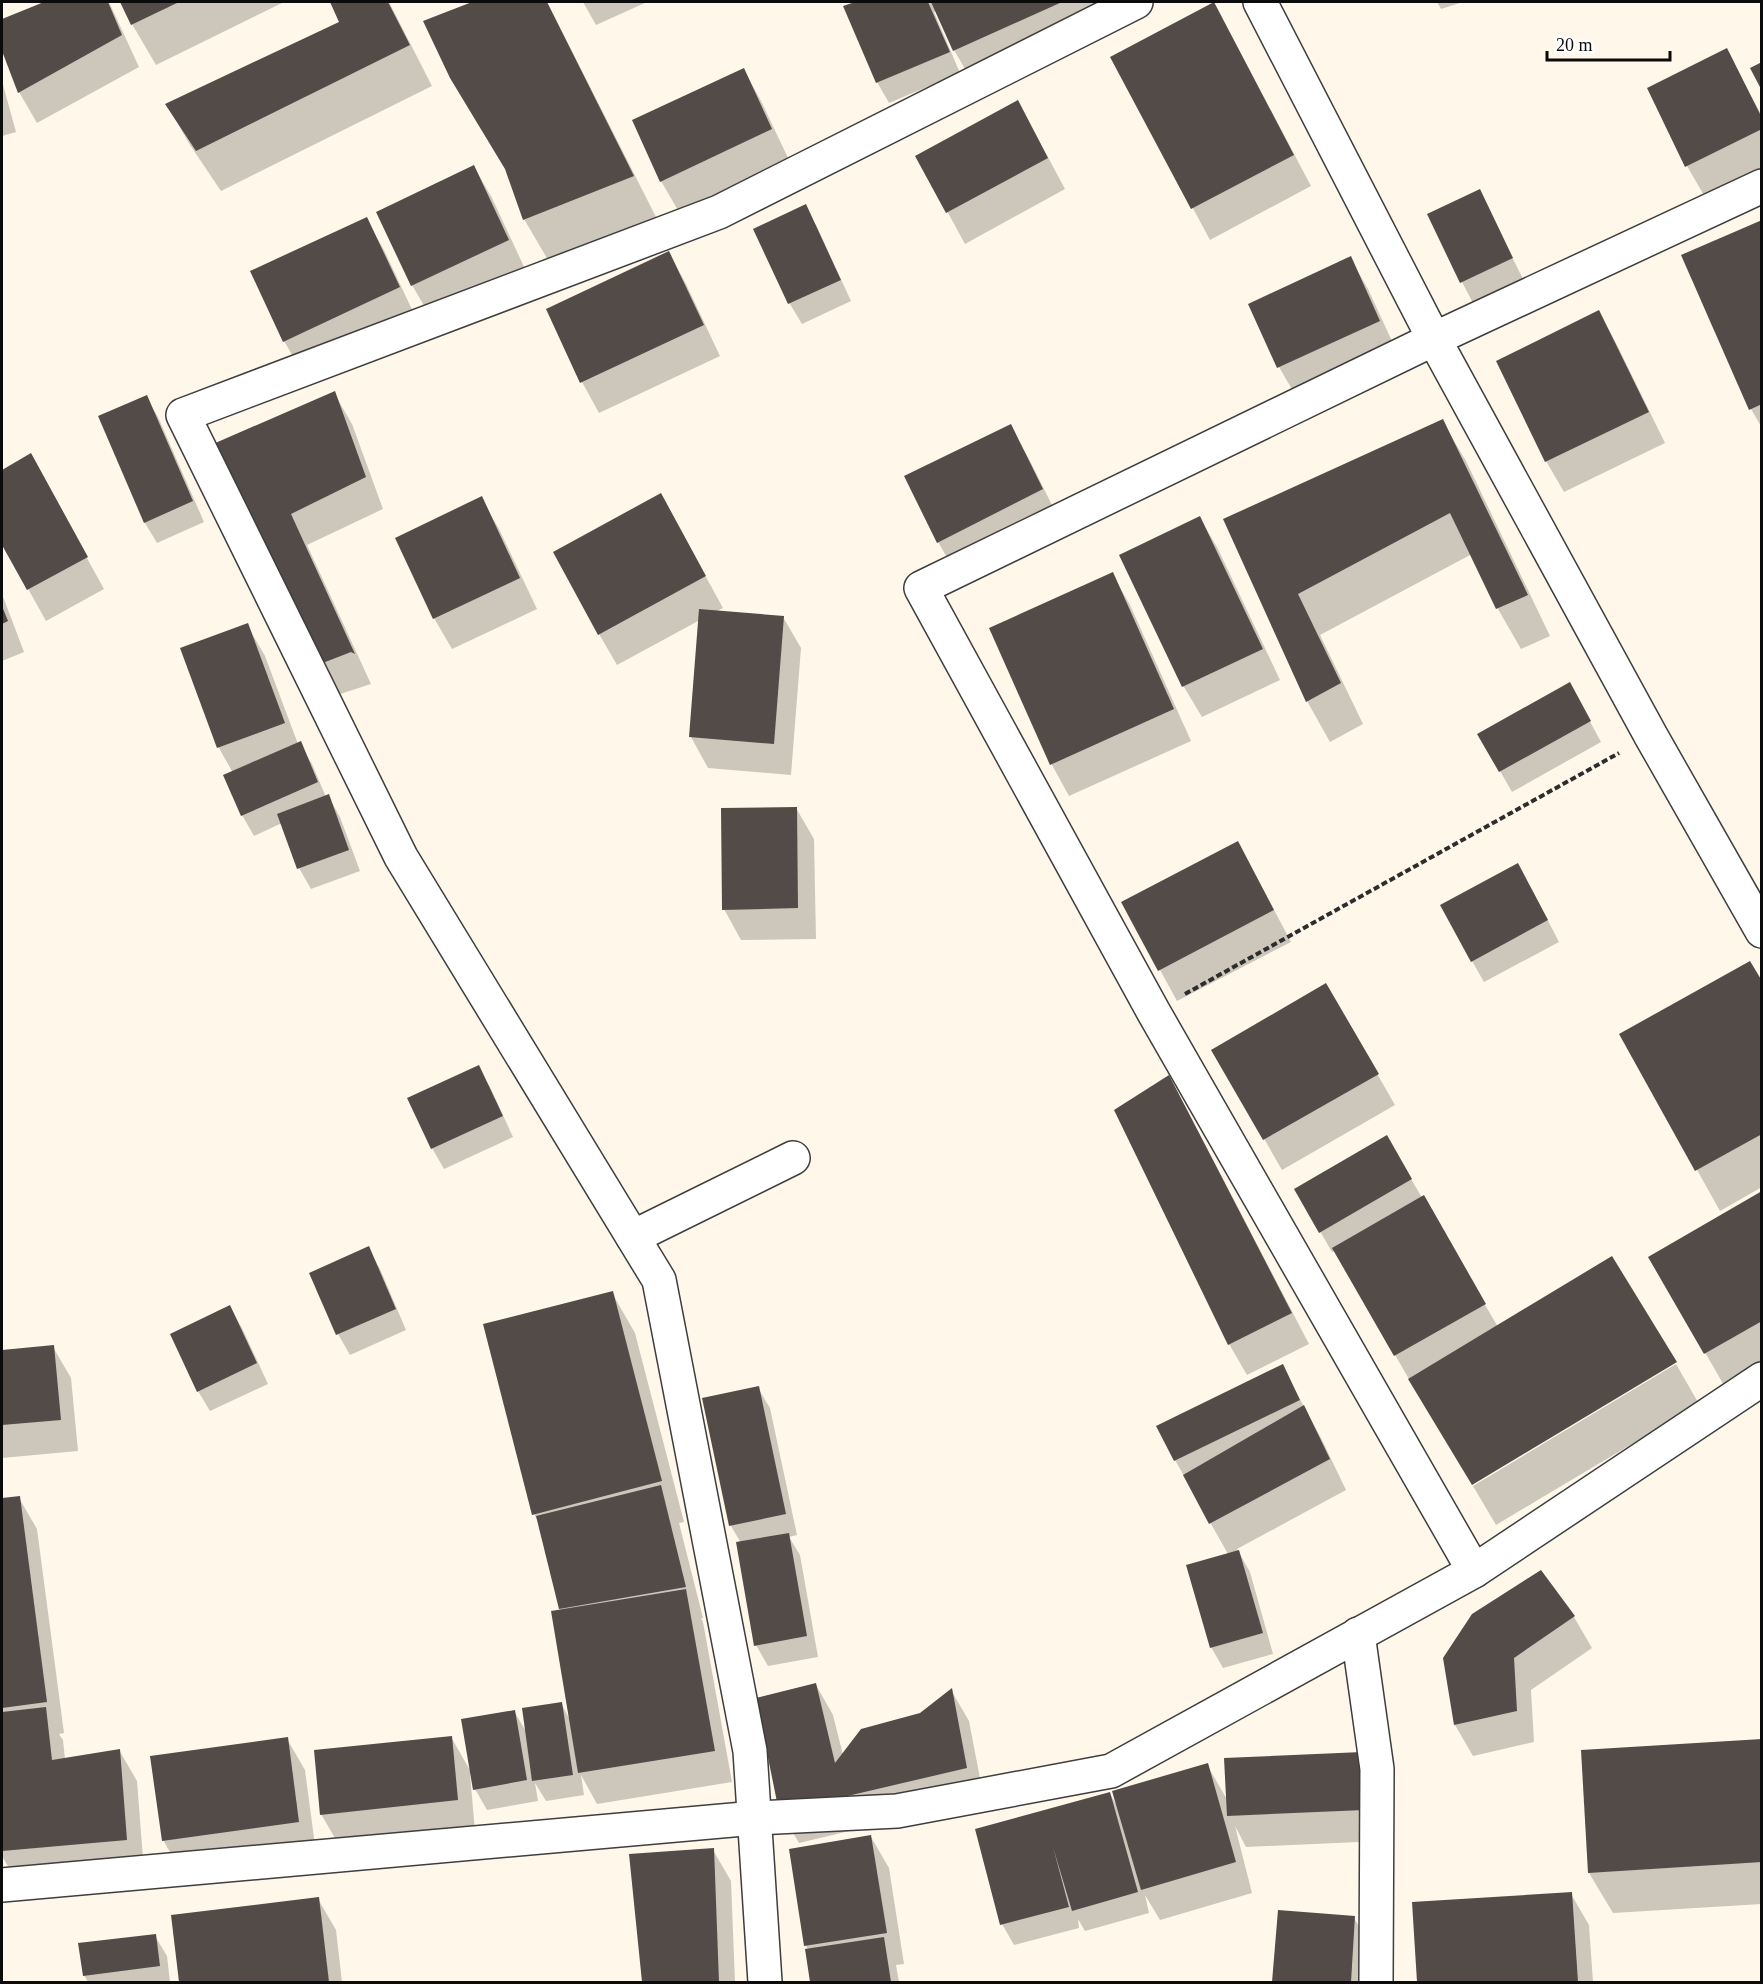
<svg xmlns="http://www.w3.org/2000/svg" width="1763" height="1984" font-family="'Times New Roman',serif">
	<style>
		.shadow { fill: #0003 }
		.building { fill: #534b48 }
		.lines { fill: none; stroke-linecap: round; stroke-linejoin: round }
		.minor-casing { stroke: #3e3e3e; stroke-width: 36 }
		.path { stroke: #2d2d2d; stroke-width: 4; stroke-dasharray: 6 3; stroke-linecap: butt }
		.minor { stroke: #fff; stroke-width: 33 }
	</style>
	<rect width="100%" height="100%" fill="#fff8ea"/>
	<g class="shadow">
		<polygon points="47,2 109,2 139,67 37,123 19,92 2,47 2,21"/>
		<polygon points="122,2 284,2 156,65 132,24"/>
		<polygon points="331,2 389,2 432,86 221,191 190,145 167,105 340,22"/>
		<polygon points="476,2 547,2 656,217 548,260 524,219 508,173 425,21"/>
		<polygon points="583,2 647,2 596,25"/>
		<polygon points="858,2 1094,2 1103,22 972,81 954,50 937,11 934,12 960,73 889,103 877,82 845,7"/>
		<polygon points="1437,2 1463,2 1441,9"/>
		<polygon points="1231,35 1311,186 1210,240 1112,58"/>
		<polygon points="1726,50 1762,116 1762,169 1705,197 1687,166"/>
		<polygon points="744,70 761,101 789,160 679,212 661,181"/>
		<polygon points="2,81 16,132 2,136"/>
		<polygon points="1035,133 1065,189 965,244 917,156"/>
		<polygon points="474,167 492,198 526,271 430,316 412,285"/>
		<polygon points="1479,191 1523,279 1473,303 1462,282"/>
		<polygon points="805,206 817,227 851,301 802,324 790,304 755,229"/>
		<polygon points="366,219 384,250 416,318 302,372 284,341"/>
		<polygon points="1762,221 1762,428 1751,409"/>
		<polygon points="669,253 686,284 720,356 599,413 582,382"/>
		<polygon points="1350,258 1368,289 1397,352 1297,398 1279,367"/>
		<polygon points="1599,312 1616,343 1665,443 1564,492 1546,461 1498,362"/>
		<polygon points="334,393 352,424 383,509 307,545 371,684 334,696 215,445"/>
		<polygon points="146,397 158,417 204,522 157,543 145,523 100,417"/>
		<polygon points="1442,421 1466,461 1550,636 1521,649 1498,609 1472,554 1320,635 1363,724 1330,742 1307,701 1225,520"/>
		<polygon points="1010,426 1028,457 1060,521 956,573 938,542"/>
		<polygon points="30,455 104,589 46,621 2,542 2,471"/>
		<polygon points="481,498 499,529 537,609 452,649 434,618"/>
		<polygon points="1200,518 1218,549 1280,680 1202,717 1184,687 1121,556"/>
		<polygon points="678,526 723,608 715,612 783,617 801,648 791,775 708,768 691,737 700,620 617,665 599,634"/>
		<polygon points="1112,574 1130,605 1191,741 1069,796 1052,765 991,629"/>
		<polygon points="2,594 24,652 2,661"/>
		<polygon points="247,625 265,656 298,744 300,743 312,764 326,797 328,796 340,817 360,871 311,889 299,868 282,823 254,836 242,815 233,773 219,748 182,649"/>
		<polygon points="1581,705 1601,742 1512,792 1479,734"/>
		<polygon points="796,808 814,839 816,939 741,940 724,909"/>
		<polygon points="1255,874 1291,942 1177,1001 1123,902"/>
		<polygon points="1530,886 1559,942 1484,982 1472,961"/>
		<polygon points="1762,984 1762,1187 1720,1211 1621,1034"/>
		<polygon points="1326,985 1395,1105 1282,1170 1213,1050"/>
		<polygon points="478,1067 490,1087 513,1137 444,1169 432,1148"/>
		<polygon points="1168,1077 1186,1108 1309,1344 1247,1375 1229,1344"/>
		<polygon points="1387,1138 1498,1327 1413,1386 1335,1251 1332,1252 1296,1190"/>
		<polygon points="1762,1192 1762,1375 1729,1394 1650,1257"/>
		<polygon points="368,1248 380,1269 406,1330 350,1355 338,1334 311,1274"/>
		<polygon points="612,1293 635,1333 684,1522 679,1523 703,1618 701,1618 703,1622 732,1782 597,1804 581,1775 584,1795 546,1801 535,1783 538,1801 487,1810 475,1789 472,1774 470,1774 475,1831 339,1845 321,1814 451,1737 471,1772 514,1711 527,1733 561,1703 570,1720 561,1611 539,1523 534,1514"/>
		<polygon points="230,1307 242,1328 268,1384 210,1411 198,1391"/>
		<polygon points="53,1347 71,1378 78,1451 2,1458 2,1351"/>
		<polygon points="1676,1364 1699,1404 1496,1525 1473,1486"/>
		<polygon points="1282,1366 1321,1438 1346,1490 1237,1549 1250,1572 1273,1654 1223,1668 1211,1647 1228,1554 1175,1460"/>
		<polygon points="758,1388 770,1408 797,1535 789,1537 800,1555 818,1657 768,1666 756,1645 741,1543 731,1526"/>
		<polygon points="19,1498 37,1529 64,1733 59,1734 63,1740 65,1759 119,1750 137,1781 144,1871 17,1882 2,1856 2,1500"/>
		<polygon points="1541,1572 1574,1617 1592,1648 1531,1690 1534,1742 1473,1756 1455,1725"/>
		<polygon points="816,1685 833,1715 843,1755 921,1715 951,1690 969,1721 984,1799 799,1843 781,1812"/>
		<polygon points="287,1739 305,1770 316,1853 181,1871 163,1840"/>
		<polygon points="1762,1741 1762,1904 1613,1913 1589,1873"/>
		<polygon points="1361,1753 1381,1841 1246,1847 1235,1826 1252,1893 1160,1920 1145,1895 1149,1913 1085,1931 1078,1919 1079,1928 1014,1945 1002,1924 977,1830 1110,1794 1116,1804 1207,1765 1228,1801"/>
		<polygon points="871,1837 889,1868 904,1964 896,1965 899,1982 811,1982 807,1950 808,1950 806,1946"/>
		<polygon points="713,1850 731,1881 735,1982 644,1982 631,1856"/>
		<polygon points="1571,1894 1589,1925 1593,1982 1419,1982 1413,1904"/>
		<polygon points="318,1899 336,1930 342,1982 181,1982 173,1916"/>
		<polygon points="1279,1912 1354,1918 1366,1938 1364,1982 1274,1982"/>
		<polygon points="155,1936 167,1956 170,1982 88,1982 84,1975"/>
	</g>
	<g class="building">
		<polygon points="44,2 108,2 122,35 18,93 2,51 2,19"/>
		<polygon points="120,2 179,2 131,25"/>
		<polygon points="330,2 388,2 410,45 196,151 165,104 339,22"/>
		<polygon points="472,2 547,2 634,176 523,220 505,169 450,78 423,21"/>
		<polygon points="855,2 928,2 950,52 876,83 843,6"/>
		<polygon points="931,2 1062,2 953,51"/>
		<polygon points="1214,2 1294,155 1191,209 1110,57"/>
		<polygon points="1727,48 1762,118 1762,129 1685,167 1647,88"/>
		<polygon points="1762,62 1762,91 1750,68"/>
		<polygon points="744,68 772,129 660,182 632,120"/>
		<polygon points="1018,100 1048,158 946,213 915,156"/>
		<polygon points="474,165 509,240 411,286 376,212"/>
		<polygon points="1480,189 1513,258 1460,283 1427,214"/>
		<polygon points="806,204 841,280 788,304 753,229"/>
		<polygon points="367,217 400,287 283,342 250,271"/>
		<polygon points="1762,220 1762,404 1749,410 1681,255"/>
		<polygon points="669,251 704,325 580,383 546,309"/>
		<polygon points="1351,256 1380,321 1277,368 1248,304"/>
		<polygon points="1599,310 1649,412 1545,462 1496,361"/>
		<polygon points="335,391 366,477 291,514 355,654 351,652 315,666 213,444"/>
		<polygon points="147,395 193,501 144,523 98,416"/>
		<polygon points="1443,419 1528,595 1496,609 1450,513 1298,594 1341,683 1306,702 1223,519"/>
		<polygon points="1011,424 1043,489 937,543 904,476"/>
		<polygon points="31,453 88,557 27,590 2,545 2,470"/>
		<polygon points="661,493 706,576 598,635 553,552"/>
		<polygon points="482,496 520,578 433,619 395,538"/>
		<polygon points="1200,516 1263,649 1182,687 1119,555"/>
		<polygon points="1113,572 1174,709 1050,765 989,628"/>
		<polygon points="2,606 8,621 2,624"/>
		<polygon points="699,609 784,616 774,744 689,737"/>
		<polygon points="248,623 285,723 217,748 180,648"/>
		<polygon points="1570,682 1591,721 1499,772 1477,734"/>
		<polygon points="301,741 318,782 241,816 223,775"/>
		<polygon points="329,794 349,850 297,869 277,814"/>
		<polygon points="797,807 798,908 722,910 721,808"/>
		<polygon points="1238,841 1274,910 1158,971 1121,902"/>
		<polygon points="1518,863 1548,920 1471,962 1440,905"/>
		<polygon points="1750,961 1762,981 1762,1134 1695,1171 1619,1034"/>
		<polygon points="1326,983 1379,1074 1263,1140 1211,1050"/>
		<polygon points="479,1065 503,1116 431,1149 407,1098"/>
		<polygon points="1169,1075 1292,1313 1228,1345 1114,1110"/>
		<polygon points="1387,1135 1412,1179 1319,1233 1294,1189"/>
		<polygon points="1762,1191 1762,1321 1704,1354 1648,1257"/>
		<polygon points="1424,1195 1486,1304 1394,1356 1332,1248"/>
		<polygon points="369,1246 396,1309 336,1335 309,1273"/>
		<polygon points="1612,1256 1677,1362 1472,1485 1408,1379"/>
		<polygon points="613,1291 662,1481 532,1515 483,1324"/>
		<polygon points="230,1305 257,1363 197,1392 170,1334"/>
		<polygon points="54,1345 61,1420 2,1425 2,1350"/>
		<polygon points="1283,1364 1300,1400 1174,1461 1156,1426"/>
		<polygon points="759,1386 786,1514 729,1526 702,1398"/>
		<polygon points="1304,1405 1330,1459 1209,1524 1183,1475"/>
		<polygon points="661,1485 686,1587 559,1609 536,1516"/>
		<polygon points="20,1496 47,1702 2,1708 2,1498"/>
		<polygon points="789,1533 807,1636 754,1646 736,1542"/>
		<polygon points="1239,1550 1263,1633 1210,1648 1186,1565"/>
		<polygon points="1541,1570 1575,1616 1514,1658 1517,1711 1454,1725 1443,1658 1472,1614"/>
		<polygon points="686,1589 715,1751 578,1773 551,1611"/>
		<polygon points="816,1683 835,1763 861,1729 920,1713 952,1688 967,1768 779,1812 756,1698"/>
		<polygon points="562,1702 573,1775 532,1781 522,1708"/>
		<polygon points="46,1707 52,1760 120,1749 127,1840 2,1851 2,1712"/>
		<polygon points="515,1710 527,1780 473,1790 461,1719"/>
		<polygon points="452,1736 458,1800 320,1815 314,1750"/>
		<polygon points="288,1737 299,1822 162,1841 150,1756"/>
		<polygon points="1762,1739 1762,1862 1588,1873 1581,1750"/>
		<polygon points="1362,1752 1364,1810 1227,1816 1224,1758"/>
		<polygon points="1208,1763 1236,1862 1141,1890 1112,1791"/>
		<polygon points="1110,1792 1138,1892 1072,1911 1053,1847 1069,1907 1000,1925 975,1829"/>
		<polygon points="871,1835 887,1933 804,1946 789,1849"/>
		<polygon points="714,1848 719,1982 642,1982 629,1854"/>
		<polygon points="1572,1892 1578,1982 1417,1982 1412,1902"/>
		<polygon points="319,1897 329,1982 179,1982 171,1915"/>
		<polygon points="1278,1910 1355,1916 1351,1982 1272,1982"/>
		<polygon points="156,1934 160,1966 83,1976 78,1943"/>
		<polygon points="884,1937 891,1982 810,1982 805,1949"/>
	</g>
	<g class="lines">
		<defs>
			<g id="minor">
				<polyline points="1260,2 1434,339 1651,736 1762,931"/>
				<polyline points="633,1237 793,1158"/>
				<polyline points="1474,1571 1153,1011 921,588 1434,339 1762,186"/>
				<polyline points="1358,1634 1377,1769 1376,1982"/>
				<polyline points="2,1885 755,1818 897,1811 1111,1771 1474,1571 1762,1379"/>
				<polyline points="765,1982 750,1751 659,1280 401,857 183,415 719,212 1136,2"/>
			</g>
		</defs>
		<use href="#minor" class="minor-casing"/>
		<polyline class="path" points="1185,994 1619,753"/>
		<use href="#minor" class="minor"/>
	</g>
	<rect width="1763" height="1984" fill="none" stroke="#0b0b0b" stroke-width="6"/>
	<path d="M1547 51v9h123v-9" fill="none" stroke="#0b0b0b" stroke-width="3"/>
	<text x="1556" y="51" font-size="18" fill="#0b0b0b" stroke="#ffffff" stroke-width="4.5" paint-order="stroke">20 m</text>
</svg>
